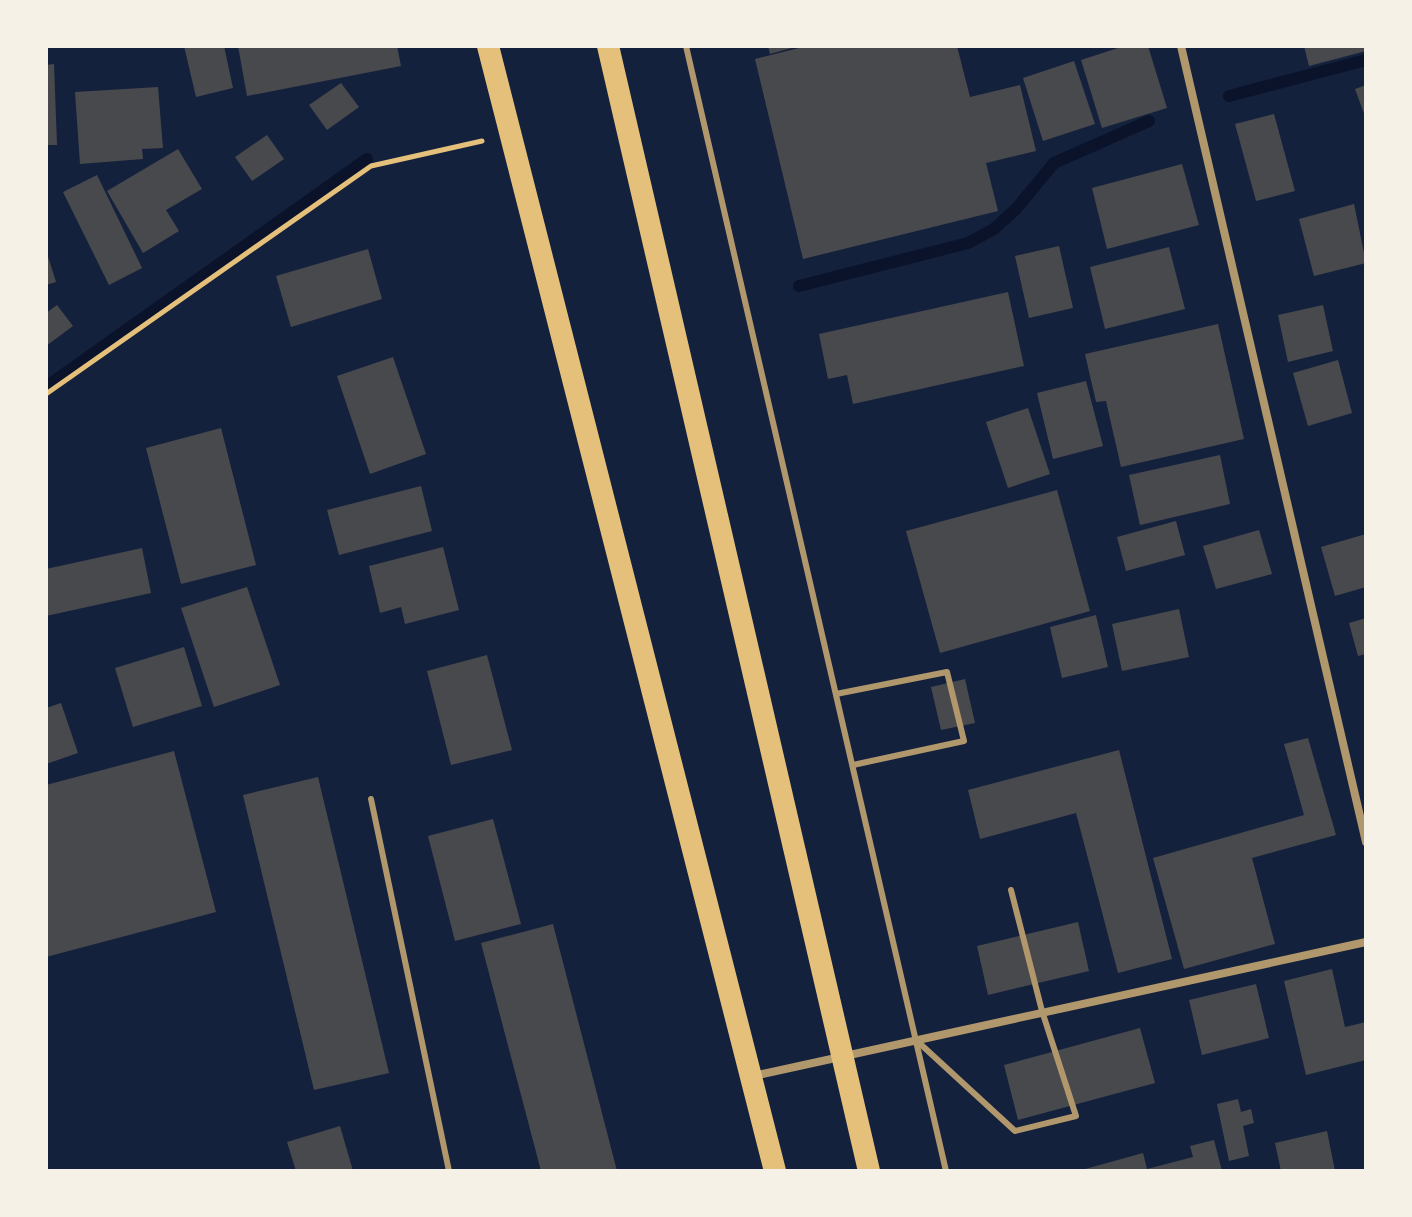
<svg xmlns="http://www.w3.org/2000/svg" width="1412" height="1217" font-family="'Roboto Serif',serif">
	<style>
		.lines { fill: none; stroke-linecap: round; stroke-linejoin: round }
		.stream { stroke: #0b132b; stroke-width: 12 }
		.building { fill: #48494c }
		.path { stroke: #e5c07b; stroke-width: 5 }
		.service { stroke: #b1986c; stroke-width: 6 }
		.minor { stroke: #b1986c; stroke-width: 8 }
		.trunk { stroke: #e5c07b; stroke-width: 22 }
	</style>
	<rect width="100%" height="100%" fill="#14213d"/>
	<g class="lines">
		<g class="stream">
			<polyline points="1229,96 1366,60"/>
			<polyline points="799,286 968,243 994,229 1016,209 1054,163 1149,121"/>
			<polyline points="46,387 367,159"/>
		</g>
	</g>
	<g class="building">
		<polygon points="184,46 224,46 233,88 196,97"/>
		<polygon points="238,46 397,46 401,66 247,96"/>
		<polygon points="768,46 795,46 795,47 770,54"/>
		<polygon points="807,46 957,46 970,97 1020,85 1036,151 986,163 998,211 803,259 755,59"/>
		<polygon points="1124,46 1148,46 1167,108 1102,128 1081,60"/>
		<polygon points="1304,46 1366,46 1366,51 1309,66"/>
		<polygon points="1074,61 1095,124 1043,141 1023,78"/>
		<polygon points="54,64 57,145 46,145 46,65"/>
		<polygon points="341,83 359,107 327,130 309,105"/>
		<polygon points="1366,85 1366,119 1355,89"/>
		<polygon points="158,87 163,148 142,149 143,159 80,164 75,92"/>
		<polygon points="1274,114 1295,191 1256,201 1235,124"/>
		<polygon points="267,135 284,159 252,181 235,157"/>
		<polygon points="178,149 202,189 166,210 179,231 143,253 107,191"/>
		<polygon points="1182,164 1199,225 1107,249 1092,188"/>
		<polygon points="97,175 142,268 109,285 63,192"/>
		<polygon points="1354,204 1366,263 1314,276 1299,219"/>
		<polygon points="1059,246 1073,308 1029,318 1015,256"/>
		<polygon points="1169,247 1185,309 1105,329 1090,267"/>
		<polygon points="368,249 382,299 291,327 276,276"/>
		<polygon points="46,250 56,282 46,285"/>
		<polygon points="1008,292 1024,366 853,404 847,375 828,379 819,334"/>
		<polygon points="57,305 73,326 46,346 46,313"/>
		<polygon points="1323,305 1333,351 1288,362 1278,315"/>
		<polygon points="1218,324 1244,439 1121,467 1106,401 1096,402 1085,354"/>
		<polygon points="393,357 426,454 370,474 337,376"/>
		<polygon points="1338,360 1352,413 1308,426 1293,373"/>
		<polygon points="1086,381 1103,446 1053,459 1037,393"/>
		<polygon points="1028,408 1050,474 1008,488 986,422"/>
		<polygon points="221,428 256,565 181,584 146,448"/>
		<polygon points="1220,455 1230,504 1140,525 1129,475"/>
		<polygon points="421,486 432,531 339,555 327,510"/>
		<polygon points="1057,490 1090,611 940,653 906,531"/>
		<polygon points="1176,521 1185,555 1126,571 1117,537"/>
		<polygon points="1259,530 1272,574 1216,589 1203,546"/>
		<polygon points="1366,534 1366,587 1335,596 1321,547"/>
		<polygon points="443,547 459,610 405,624 401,607 380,613 369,566"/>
		<polygon points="142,548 151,593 46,616 46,569"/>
		<polygon points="247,587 280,685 214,707 181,608"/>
		<polygon points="1179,609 1189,657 1122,671 1112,624"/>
		<polygon points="1096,615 1108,667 1062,678 1050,627"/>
		<polygon points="1366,618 1366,654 1358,656 1349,623"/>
		<polygon points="184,647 202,706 133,727 115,668"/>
		<polygon points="487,655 512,750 451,765 427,671"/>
		<polygon points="965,679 975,723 941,730 931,687"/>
		<polygon points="61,703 78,753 46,764 46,708"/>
		<polygon points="1308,738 1336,835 1252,858 1275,944 1184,969 1153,858 1304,815 1284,744"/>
		<polygon points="1119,750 1172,959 1118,973 1076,813 980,839 968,790"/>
		<polygon points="174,751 216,912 46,957 46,785"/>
		<polygon points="318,777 389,1073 314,1090 243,795"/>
		<polygon points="493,819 521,924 455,941 428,836"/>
		<polygon points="1078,922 1089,971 988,995 977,946"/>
		<polygon points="553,924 617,1171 541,1171 481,943"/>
		<polygon points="1332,969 1345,1027 1366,1022 1366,1060 1306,1075 1284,981"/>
		<polygon points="1256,984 1269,1038 1202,1055 1189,1000"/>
		<polygon points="1140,1028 1155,1083 1018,1120 1004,1065"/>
		<polygon points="1238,1099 1241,1112 1251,1109 1254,1123 1243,1126 1249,1156 1229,1161 1217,1104"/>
		<polygon points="340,1126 353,1171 296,1171 287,1142"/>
		<polygon points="1327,1131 1335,1171 1281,1171 1275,1143"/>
		<polygon points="1214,1140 1222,1171 1078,1171 1143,1153 1147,1169 1193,1157 1190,1146"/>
	</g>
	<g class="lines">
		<polyline class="path" points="46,394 371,166 482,141"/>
		<g class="service">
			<polyline points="686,46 946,1171"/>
			<polyline points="836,694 947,672 964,741 853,765"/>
			<polyline points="371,799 449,1171"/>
			<polyline points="916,1040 1015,1131 1076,1116 1042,1011 1011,890"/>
		</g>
		<g class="minor">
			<polyline points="1181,46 1366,842"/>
			<polyline points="753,1076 1366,942"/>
		</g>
		<g class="trunk">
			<polyline points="488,46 775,1171"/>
			<polyline points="608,46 869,1171"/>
		</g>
	</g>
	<rect width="1412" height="1217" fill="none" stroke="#f6f1e7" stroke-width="96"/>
</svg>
